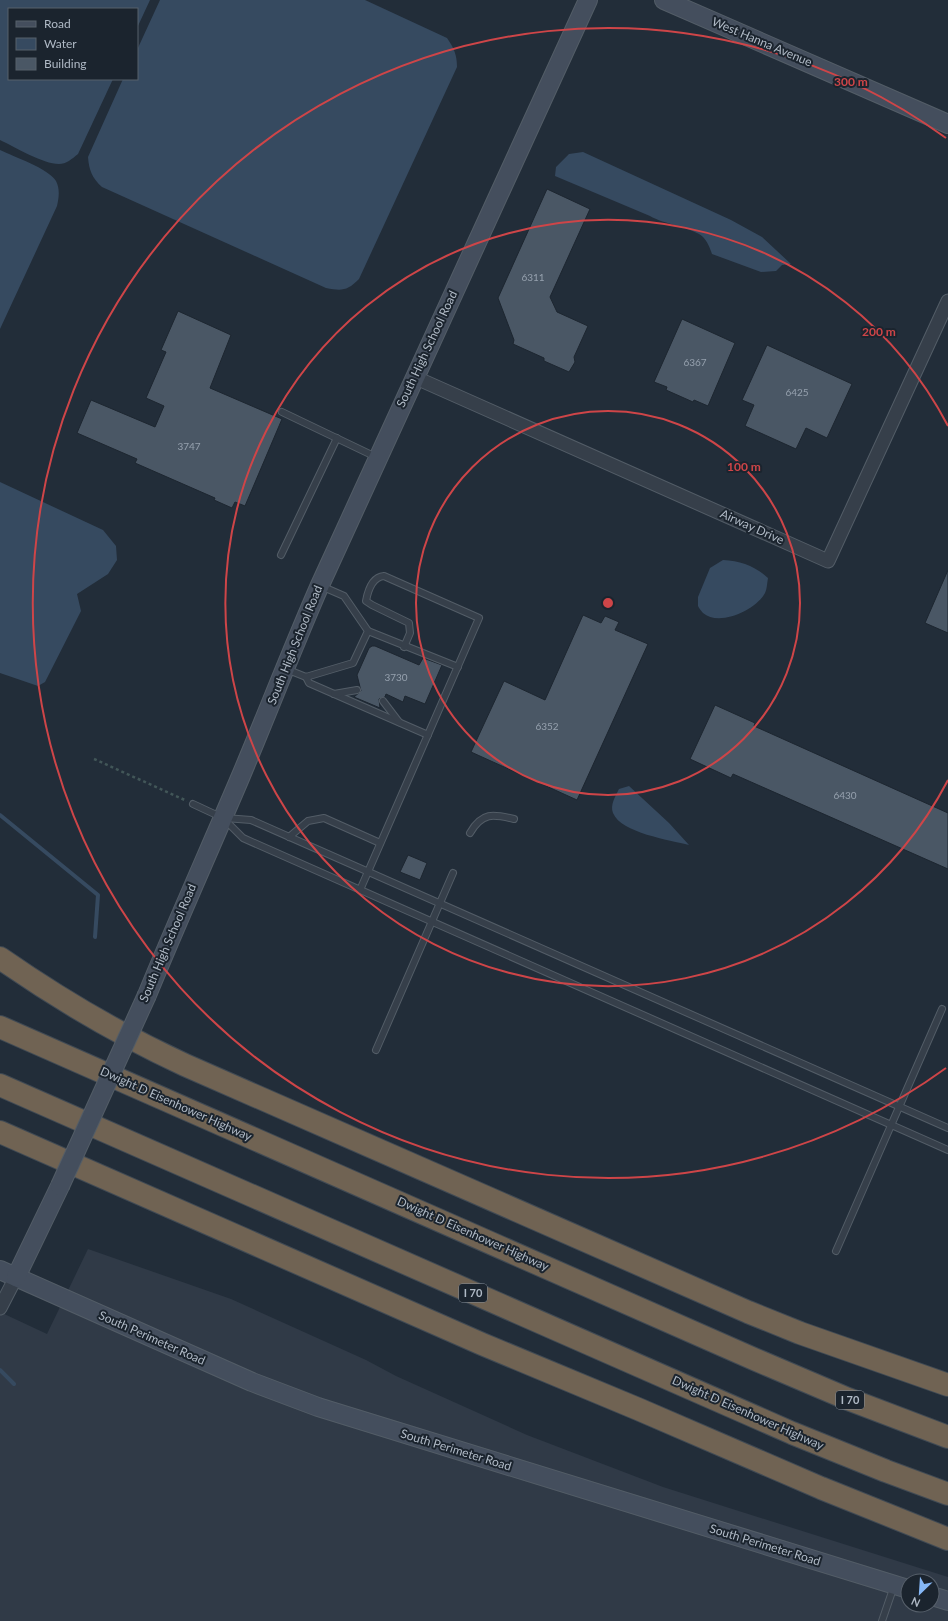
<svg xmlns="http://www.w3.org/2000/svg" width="948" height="1621" font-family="Lato,sans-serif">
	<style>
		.airport { fill: #303a47; fill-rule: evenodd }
		.water { fill: #364a60 }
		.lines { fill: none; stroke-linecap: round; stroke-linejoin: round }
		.stream { stroke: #364a60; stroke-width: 4 }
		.building { fill: #4a5765; stroke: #1d2630 }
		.lane-casing { stroke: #535d67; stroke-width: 8 }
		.street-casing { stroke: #535d67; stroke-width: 15 }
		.secondary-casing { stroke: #535d67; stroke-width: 20 }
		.highway-casing { stroke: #404a54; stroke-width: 24 }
		.path { stroke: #425658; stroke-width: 2.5; stroke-dasharray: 3 3; stroke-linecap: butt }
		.lane { stroke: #363f4a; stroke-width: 6 }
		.street { stroke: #363f4a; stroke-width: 13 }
		.secondary { stroke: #444e5d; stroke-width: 18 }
		.highway { stroke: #706353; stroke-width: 22 }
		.secondary-bridge-casing { stroke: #535d67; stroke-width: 20; stroke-linecap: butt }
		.secondary-bridge { stroke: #444e5d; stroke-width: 18 }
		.ring { fill: none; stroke: #ce4548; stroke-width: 2 }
		.labels { text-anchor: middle; stroke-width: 4; stroke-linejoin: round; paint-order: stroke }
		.number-label { font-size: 10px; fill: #96a1ae }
		.shield { fill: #1b242e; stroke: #838d98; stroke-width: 1 }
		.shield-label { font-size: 11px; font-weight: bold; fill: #b0bac6 }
		.street-label { font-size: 12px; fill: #b0bac6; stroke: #1b242e }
		.centre { fill: #ce4548; stroke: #1b242e; stroke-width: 2 }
		.ring-label { font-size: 12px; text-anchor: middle; font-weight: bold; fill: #ce4548; stroke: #1b242e; stroke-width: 4; stroke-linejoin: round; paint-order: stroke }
	</style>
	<rect width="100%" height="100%" fill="#222d39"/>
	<path class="airport" d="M88,1249L231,1299L366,1360L396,1376L527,1435L663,1487L948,1577V1621H0V1312L47,1334ZM908,1581H932V1605H908Z"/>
	<g class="water">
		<path d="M0,0H150L137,28V9H9V79H113L78,154C72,159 66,164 59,164C43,164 15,147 0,140Z"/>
		<path d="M160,0H365L447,38C454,48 457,55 457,67L359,279C347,291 342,291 326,288L102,187C92,178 89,170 88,157L123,79H137V50Z"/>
		<path d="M0,150C14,157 48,168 56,181C60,189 59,197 57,206L0,329Z"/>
		<path d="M583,152L731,220L762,237L791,264L782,265L776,271L761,272L712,254C710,248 707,241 703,237C694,228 663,224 650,216L555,176L556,167L569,154Z"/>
		<polygon points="0,482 103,530 116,546 117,560 108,574 77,594 81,611 45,682 38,686 0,673"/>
		<path d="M723,560C741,561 755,566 768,578C767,583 767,589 765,593C756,610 719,627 703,613C701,611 699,608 698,606V597L710,568Z"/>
		<path d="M629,786L669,823L689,845C670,840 621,833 613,813C610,805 615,797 619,789Z"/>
	</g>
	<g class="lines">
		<g class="stream">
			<polyline points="0,815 98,895 95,937"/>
			<polyline points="0,1370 14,1384"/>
		</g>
	</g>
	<g class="building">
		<polygon points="547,189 590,209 550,297 557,312 588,326 574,357 575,362 569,372 544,361 544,358 513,344 514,340 498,298"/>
		<polygon points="178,311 231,335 210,388 282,419 245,506 235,502 232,508 214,500 215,498 135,463 137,459 77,433 91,400 155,427 164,406 146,398 166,352 161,350"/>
		<polygon points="682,319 735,343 708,406 694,400 693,402 666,390 667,387 654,382"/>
		<polygon points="767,345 852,384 827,438 806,428 796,449 745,426 754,405 742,400"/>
		<polygon points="948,570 948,633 925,623"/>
		<polygon points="583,615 601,623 605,616 619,622 615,630 648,644 577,800 471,752 504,681 545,700"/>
		<polygon points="372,646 375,646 419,665 423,658 442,665 425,704 405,696 403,702 386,694 385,697 379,699 380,708 354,697 361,691 357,675 369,648"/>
		<polygon points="715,705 755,723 754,726 948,813 948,869 733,774 731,778 690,759"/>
		<polygon points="408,855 427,863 420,880 400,872"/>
	</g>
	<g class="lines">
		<defs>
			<g id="lane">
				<polyline points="282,412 376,457"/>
				<polyline points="281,555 337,438"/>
				<polyline points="368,631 458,667"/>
				<polyline points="286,669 306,677 353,663 368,631 344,596 321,586"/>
				<polyline points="306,677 309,683 428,735"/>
				<polyline points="334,694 357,690"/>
				<polyline points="383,701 399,722"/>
				<polyline points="193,804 223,818 243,838 948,1150"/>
				<polyline points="225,818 251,820 948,1128"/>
				<path d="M470,833C482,812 493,814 514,819"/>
				<polyline points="289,837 308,821 324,818 380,843"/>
				<path d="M360,890L479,618L384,576C372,577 368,590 366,601L372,605L409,623L410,633L404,647"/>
				<polyline points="376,1050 453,873"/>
				<polyline points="836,1251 942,1009"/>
				<polyline points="882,1621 894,1586"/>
			</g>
			<g id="street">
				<polyline points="414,377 828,561 948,301"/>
				<polyline points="0,1308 16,1277"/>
			</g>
			<g id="secondary">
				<polyline points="664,0 948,124"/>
				<path d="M147,995C177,922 209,851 240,778C267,714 292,649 320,585L588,0"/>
				<polyline points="0,1270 252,1382 318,1407 908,1589"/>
				<polyline points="16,1277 60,1186"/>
				<polyline points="932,1596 948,1601"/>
			</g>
			<g id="highway">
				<path d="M0,958C59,999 120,1035 185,1065L748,1312L800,1333L948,1385"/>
				<polyline points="0,1027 754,1359 848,1399 948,1437"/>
				<polyline points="0,1085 792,1433 886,1471 948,1494"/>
				<polyline points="0,1132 482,1344 638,1409 821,1488 948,1539"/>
			</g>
		</defs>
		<use href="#lane" class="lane-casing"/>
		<use href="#street" class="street-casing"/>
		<use href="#secondary" class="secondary-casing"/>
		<use href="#highway" class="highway-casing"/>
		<polyline class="path" points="94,759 187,801"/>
		<use href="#lane" class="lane"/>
		<use href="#street" class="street"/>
		<use href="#secondary" class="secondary"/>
		<use href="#highway" class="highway"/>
		<defs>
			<polyline id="secondary-bridge" points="60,1186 147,995"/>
		</defs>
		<use href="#secondary-bridge" class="secondary-bridge-casing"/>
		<use href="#secondary-bridge" class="secondary-bridge"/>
	</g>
	<g class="ring">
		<circle cx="608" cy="603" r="192"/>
		<path d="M948 780A383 383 0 1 1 948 426"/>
		<path d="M946 1068A575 575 0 1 1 946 138"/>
	</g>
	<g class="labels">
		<g class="number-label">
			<text x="533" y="281">6311</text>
			<text x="695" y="366">6367</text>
			<text x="797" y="396">6425</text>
			<text x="189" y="450">3747</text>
			<text x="396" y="681">3730</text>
			<text x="547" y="730">6352</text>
			<text x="845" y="799">6430</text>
		</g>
		<g class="shield">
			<rect x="459" y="1284" width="28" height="18" rx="3"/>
			<rect x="836" y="1391" width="28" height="18" rx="3"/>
		</g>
		<g class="shield-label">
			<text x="473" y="1297">I 70</text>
			<text x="850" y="1404">I 70</text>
		</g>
		<g class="street-label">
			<text transform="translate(762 42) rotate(23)" y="4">West Hanna Avenue</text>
			<text transform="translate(427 349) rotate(-65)" y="4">South High School Road</text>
			<text transform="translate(752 527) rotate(24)" y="4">Airway Drive</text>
			<text transform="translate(295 645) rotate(-68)" y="4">South High School Road</text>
			<text transform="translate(168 943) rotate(-67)" y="4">South High School Road</text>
			<text transform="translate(176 1104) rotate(24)" y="4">Dwight D Eisenhower Highway</text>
			<text transform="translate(473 1234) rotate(24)" y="4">Dwight D Eisenhower Highway</text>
			<text transform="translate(152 1338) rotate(24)" y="4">South Perimeter Road</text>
			<text transform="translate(748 1413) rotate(24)" y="4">Dwight D Eisenhower Highway</text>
			<text transform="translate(456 1450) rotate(17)" y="4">South Perimeter Road</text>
			<text transform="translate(765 1545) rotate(17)" y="4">South Perimeter Road</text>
		</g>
	</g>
	<circle cx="608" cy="603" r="6" class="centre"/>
	<g class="ring-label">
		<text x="851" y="86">300 m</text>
		<text x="879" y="336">200 m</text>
		<text x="744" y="471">100 m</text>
	</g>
	<rect x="8" y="8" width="130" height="72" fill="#1b242e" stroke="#57606b"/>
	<rect x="16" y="21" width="20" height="6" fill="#444e5d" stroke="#57606b"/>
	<text x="44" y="28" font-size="12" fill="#b0bac6">Road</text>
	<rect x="16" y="38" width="20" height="12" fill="#364a60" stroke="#57606b"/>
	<text x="44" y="48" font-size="12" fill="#b0bac6">Water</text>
	<rect x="16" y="58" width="20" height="12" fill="#4a5765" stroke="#57606b"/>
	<text x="44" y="68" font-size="12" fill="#b0bac6">Building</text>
	<g transform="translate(920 1593) rotate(205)"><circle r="19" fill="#1b242e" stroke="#57606b"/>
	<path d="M0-3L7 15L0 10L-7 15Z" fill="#85b7f6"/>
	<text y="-6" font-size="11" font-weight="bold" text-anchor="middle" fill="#b0bac6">N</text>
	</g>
</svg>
